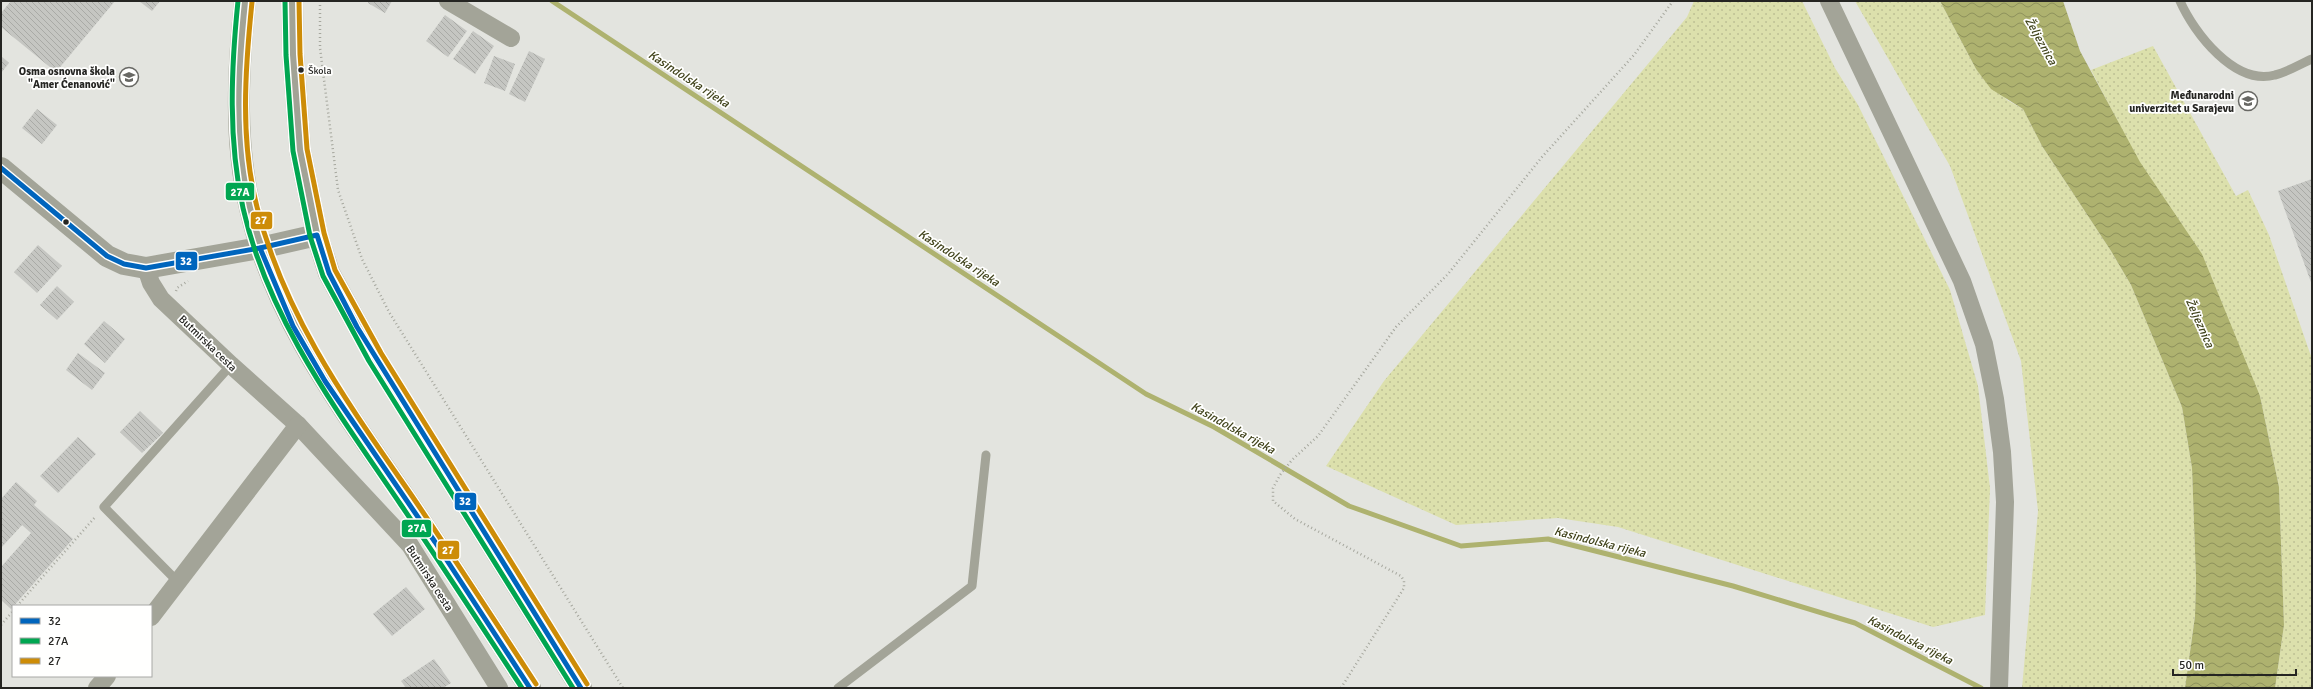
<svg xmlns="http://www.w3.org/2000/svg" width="2313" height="689" font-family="Signika,sans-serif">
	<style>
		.grass { fill: url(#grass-dots) }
		.water { fill: url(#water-waves) }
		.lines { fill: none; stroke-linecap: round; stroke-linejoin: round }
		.stream { stroke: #aeb26f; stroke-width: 5 }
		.building { fill: url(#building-back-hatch) }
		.path { stroke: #a6a79e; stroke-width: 2.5; stroke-dasharray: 1 3; stroke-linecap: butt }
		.service { stroke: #a3a498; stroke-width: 9 }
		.minor { stroke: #a3a498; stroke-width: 18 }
		.tertiary { stroke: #a3a498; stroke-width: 22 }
		.secondary { stroke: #a2a396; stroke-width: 22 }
		.bus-1-casing { stroke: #fffffe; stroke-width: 8 }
		.bus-2-casing { stroke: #fffffe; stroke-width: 8 }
		.bus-3-casing { stroke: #fffffe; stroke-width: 8 }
		.bus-1 { stroke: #0065bd; stroke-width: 5 }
		.bus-2 { stroke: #00a651; stroke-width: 5 }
		.bus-3 { stroke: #cd8c07; stroke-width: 5 }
		.bus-dot { fill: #252522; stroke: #fffffe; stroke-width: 1.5 }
		.labels { text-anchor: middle; stroke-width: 3.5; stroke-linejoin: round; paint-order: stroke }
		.bus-label { font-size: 10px; fill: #252522; stroke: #fffffe; text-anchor: start }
		.poi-label { font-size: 11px; font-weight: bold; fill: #252522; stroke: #fffffe; text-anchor: end }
		.street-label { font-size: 11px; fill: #252522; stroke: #fffffe }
		.water-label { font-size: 12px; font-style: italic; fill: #40431b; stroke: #fffffe }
		.line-badge { stroke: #fffffe; stroke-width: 1.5 }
		.badge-label { font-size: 11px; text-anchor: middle; font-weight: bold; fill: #fff }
	</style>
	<defs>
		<pattern id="grass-dots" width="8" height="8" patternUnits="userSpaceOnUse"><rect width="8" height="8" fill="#dce0ac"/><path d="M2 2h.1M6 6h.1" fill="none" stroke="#bdc094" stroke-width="1.8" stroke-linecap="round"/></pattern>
		<pattern id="water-waves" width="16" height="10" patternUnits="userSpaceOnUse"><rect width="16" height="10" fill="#aeb26f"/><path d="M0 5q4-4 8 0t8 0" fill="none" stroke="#8d915b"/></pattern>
		<pattern id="building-back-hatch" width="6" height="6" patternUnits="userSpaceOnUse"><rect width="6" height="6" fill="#c5c6c2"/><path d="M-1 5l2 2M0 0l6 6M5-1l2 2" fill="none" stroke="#a9aaa6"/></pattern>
	</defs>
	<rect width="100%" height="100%" fill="#e3e4df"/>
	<g class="grass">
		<polygon points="1694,1 1802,1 1835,68 1858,105 1950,290 1978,386 1990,488 1985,615 1933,627 1618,527 1558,518 1456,525 1326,466 1384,381 1687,17"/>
		<polygon points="1855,1 1940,1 1976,69 2007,100 2023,109 2042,146 2111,251 2131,285 2182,407 2192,468 2196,579 2195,615 2185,688 2022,688 2038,511 2021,361 1950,166"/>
		<polygon points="2153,46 2236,196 2248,190 2269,235 2312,359 2312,688 2275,688 2284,625 2279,487 2260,396 2091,70"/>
	</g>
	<polygon class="water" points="1940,1 2063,1 2080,51 2140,162 2202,254 2260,396 2279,487 2284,625 2275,688 2185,688 2195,616 2196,579 2192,468 2182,407 2131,285 2111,251 2042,146 2023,109 1991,89 1976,69"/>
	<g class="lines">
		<polyline class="stream" points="552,1 1146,394 1214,427 1349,506 1461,546 1548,539 1733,586 1855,623 1981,688"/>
	</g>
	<g class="building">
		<polygon points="11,1 115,1 56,72 1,27 1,13"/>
		<polygon points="139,1 160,1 152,11"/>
		<polygon points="369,1 392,1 385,13 368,3"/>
		<polygon points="445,15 467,31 448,57 426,41"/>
		<polygon points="473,31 494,46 475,74 453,59"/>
		<polygon points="529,51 545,59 525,102 509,94"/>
		<polygon points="1,56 9,63 1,73"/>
		<polygon points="494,56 515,64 505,91 484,83"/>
		<polygon points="37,109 57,125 42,144 22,128"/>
		<polygon points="2312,179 2312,285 2278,191"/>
		<polygon points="38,245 62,266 37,293 14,272"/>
		<polygon points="57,286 74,302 57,320 40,305"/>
		<polygon points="104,321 125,339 105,363 84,344"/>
		<polygon points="78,353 105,373 92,390 66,370"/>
		<polygon points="140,411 163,433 142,453 120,432"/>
		<polygon points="78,437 96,454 58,493 40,476"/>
		<polygon points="16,482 37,501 34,505 73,539 11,609 1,600 1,567 31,533 22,525 1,548 1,499"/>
		<polygon points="406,587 425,609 392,636 373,614"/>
		<polygon points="434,659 451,683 443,688 406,688 401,681"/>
	</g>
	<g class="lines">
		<g class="path">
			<polyline points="320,1 320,48 338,190 362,259 389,312 623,688"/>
			<polyline points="176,291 177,288 188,281"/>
			<polyline points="17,606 96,516"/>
			<polyline points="1,625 13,611"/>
			<polyline points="1341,688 1404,588 1404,581 1401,576 1295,519 1273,501 1273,488 1280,475 1292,460 1318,436 1396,327 1448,274 1542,157 1634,55 1673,1"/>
		</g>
		<g class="service">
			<path d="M2180,1C2194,33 2235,86 2275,75C2288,72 2300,64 2312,59"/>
			<polyline points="178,582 104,507 231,365"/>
			<polyline points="838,688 972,586 986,455"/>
		</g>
		<g class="minor">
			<polyline points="448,1 511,38"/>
			<polyline points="1829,1 1962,281 1984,344 1995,399 2002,452 2005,502 1999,688"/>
			<polyline points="146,268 151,283 161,299 231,365 298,425 410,545 499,688"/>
			<polyline points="151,617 298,425"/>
			<polyline points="97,688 107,676"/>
		</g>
		<polyline class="tertiary" points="1,168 107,256 124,264 146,268 260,248 317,235"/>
		<g class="secondary">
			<path d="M245,1C238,69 234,141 250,208C275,319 344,409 407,501C449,563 490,626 530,688"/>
			<polyline points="292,1 293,54 300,150 317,235 329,273 375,357 581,688"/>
		</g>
		<defs>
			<g id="bus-1">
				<polyline points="1,168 107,256 124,264 146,268 260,248 317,235 329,273 357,327 581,688"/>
				<polyline points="260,248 293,326 325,381 435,542 530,688"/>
			</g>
			<g id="bus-2">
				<path d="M238,1C231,70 228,140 243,208C268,319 338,412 401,505C442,565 482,627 522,688"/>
				<polyline points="285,1 286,55 293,151 310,236 323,276 369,361 573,688"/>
			</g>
			<g id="bus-3">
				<polyline points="299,1 300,54 307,149 324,233 335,270 381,353 587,684"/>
				<path d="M252,2C245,70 240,140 257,207C284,316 349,405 412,496C454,558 495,621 536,684"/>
			</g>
		</defs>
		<use href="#bus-1" class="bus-1-casing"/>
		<use href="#bus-2" class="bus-2-casing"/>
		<use href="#bus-3" class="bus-3-casing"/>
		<use href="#bus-1" class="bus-1"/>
		<use href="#bus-2" class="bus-2"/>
		<use href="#bus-3" class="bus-3"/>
	</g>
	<defs>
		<symbol id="school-ring" viewBox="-11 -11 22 22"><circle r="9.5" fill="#fffffe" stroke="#686864" stroke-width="1.5"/><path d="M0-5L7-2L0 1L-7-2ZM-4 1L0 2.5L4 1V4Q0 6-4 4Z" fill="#686864"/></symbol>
		<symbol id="university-ring" viewBox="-11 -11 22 22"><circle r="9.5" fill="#fffffe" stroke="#686864" stroke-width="1.5"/><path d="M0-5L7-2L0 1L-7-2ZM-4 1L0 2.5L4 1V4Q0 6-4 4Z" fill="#686864"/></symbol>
	</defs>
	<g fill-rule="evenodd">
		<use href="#school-ring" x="118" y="66" width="22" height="22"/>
		<use href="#university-ring" x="2237" y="90" width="22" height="22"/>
	</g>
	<g class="bus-dot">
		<circle cx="301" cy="70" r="3.5"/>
		<circle cx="66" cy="222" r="3.5"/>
	</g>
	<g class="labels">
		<g class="bus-label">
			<text x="308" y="74">Škola</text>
		</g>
		<g class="poi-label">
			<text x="115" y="75">Osma osnovna škola<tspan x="115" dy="13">"Amer Ćenanović"</tspan></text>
			<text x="2234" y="99">Međunarodni<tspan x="2234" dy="13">univerzitet u Sarajevu</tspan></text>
		</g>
		<g class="street-label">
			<text transform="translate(208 343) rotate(44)" y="4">Butmirska cesta</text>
			<text transform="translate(430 578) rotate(57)" y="4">Butmirska cesta</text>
		</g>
		<g class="water-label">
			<text transform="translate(2041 41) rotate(61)" y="4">Željeznica</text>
			<text transform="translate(689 79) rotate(33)" y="4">Kasindolska rijeka</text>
			<text transform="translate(959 258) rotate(33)" y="4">Kasindolska rijeka</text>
			<text transform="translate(2200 323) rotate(66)" y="4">Željeznica</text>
			<text transform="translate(1233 428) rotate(29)" y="4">Kasindolska rijeka</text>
			<text transform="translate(1600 542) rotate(14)" y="4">Kasindolska rijeka</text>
			<text transform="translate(1910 640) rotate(27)" y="4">Kasindolska rijeka</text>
		</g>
	</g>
	<g class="line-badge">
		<rect x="225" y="182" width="30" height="19" rx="4" fill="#00a651"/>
		<rect x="250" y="211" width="23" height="19" rx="4" fill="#cd8c07"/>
		<rect x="175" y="251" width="23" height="20" rx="4" fill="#0065bd"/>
		<rect x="454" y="492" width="23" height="19" rx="4" fill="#0065bd"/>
		<rect x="401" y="519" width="31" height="19" rx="4" fill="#00a651"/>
		<rect x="437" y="540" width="23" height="20" rx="4" fill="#cd8c07"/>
	</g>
	<g class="badge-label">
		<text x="240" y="196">27A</text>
		<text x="261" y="224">27</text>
		<text x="186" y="265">32</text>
		<text x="465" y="505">32</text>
		<text x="417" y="532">27A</text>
		<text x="448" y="554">27</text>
	</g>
	<rect width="2313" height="689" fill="none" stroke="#252522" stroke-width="4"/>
	<rect x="12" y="605" width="140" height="72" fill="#fffffe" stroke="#a8a8a6"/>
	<rect x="20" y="618" width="20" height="6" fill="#0065bd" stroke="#a8a8a6"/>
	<text x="48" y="625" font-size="12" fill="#252522">32</text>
	<rect x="20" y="638" width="20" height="6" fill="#00a651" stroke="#a8a8a6"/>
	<text x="48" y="645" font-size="12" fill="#252522">27A</text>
	<rect x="20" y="658" width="20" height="6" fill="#cd8c07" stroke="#a8a8a6"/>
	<text x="48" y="665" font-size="12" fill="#252522">27</text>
	<path d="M2173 669v6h123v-6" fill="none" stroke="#252522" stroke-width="2"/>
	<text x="2179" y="669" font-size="12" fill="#252522" stroke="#fffffe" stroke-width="3" paint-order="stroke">50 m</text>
</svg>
